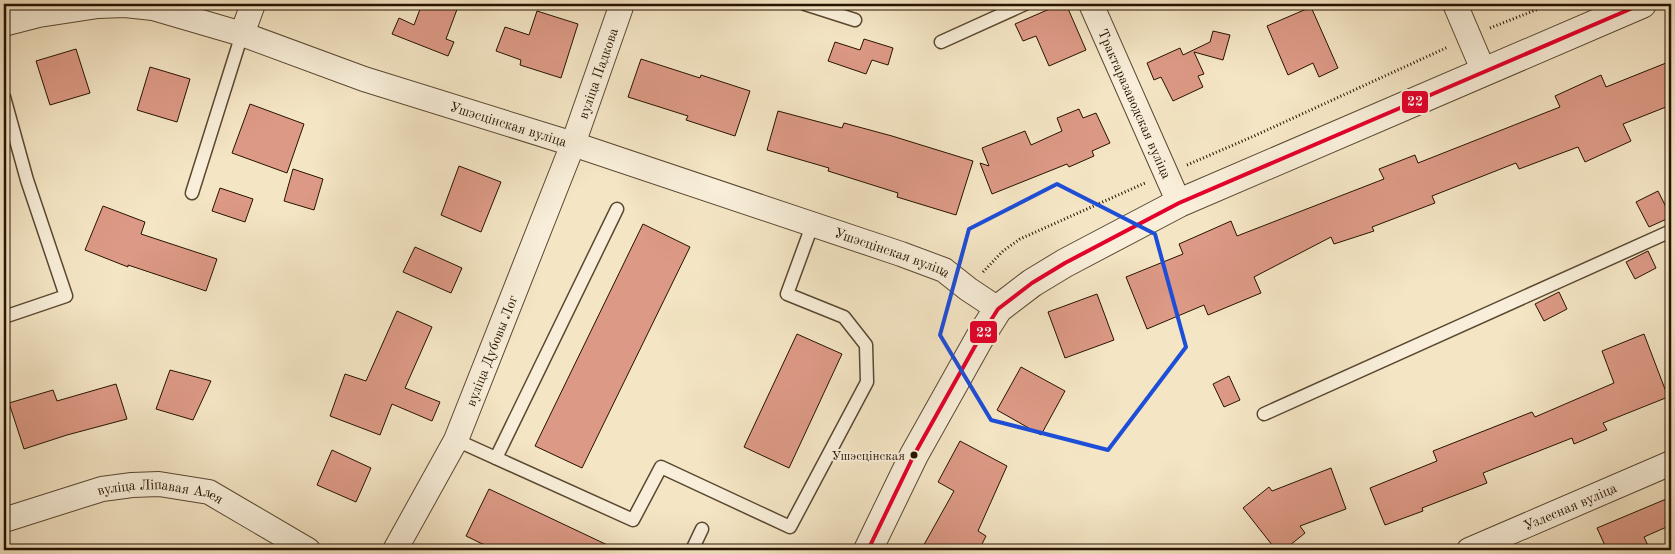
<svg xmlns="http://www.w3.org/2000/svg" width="1675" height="554" font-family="'Old Standard TT',serif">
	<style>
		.building { fill: #dc9985; stroke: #261300 }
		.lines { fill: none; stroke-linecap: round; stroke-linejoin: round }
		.service-casing { stroke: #5a4831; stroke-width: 15 }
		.minor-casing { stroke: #5a4831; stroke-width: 26 }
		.tertiary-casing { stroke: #5a4831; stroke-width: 30 }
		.path { stroke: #261300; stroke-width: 3; stroke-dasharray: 1 2.5; stroke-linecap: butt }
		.service { stroke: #f8eed9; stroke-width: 12 }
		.minor { stroke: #f8eed9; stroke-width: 24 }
		.tertiary { stroke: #f8eed9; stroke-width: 28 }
		.bus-1-casing { stroke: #f8eed9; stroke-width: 8 }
		.bus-1 { stroke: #e4002b; stroke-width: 4 }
		.marked { fill: none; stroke: #1d4ed8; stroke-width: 4; stroke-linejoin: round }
		.bus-dot { fill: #261300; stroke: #f8eed9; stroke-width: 2 }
		.labels { text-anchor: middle; stroke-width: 4; stroke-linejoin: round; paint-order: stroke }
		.bus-label { font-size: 13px; fill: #261300; stroke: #f8eed9; text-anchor: end }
		.street-label { font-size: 14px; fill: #261300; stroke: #f8eed9 }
		.line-badge { stroke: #f8eed9; stroke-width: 2 }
		.badge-label { font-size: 14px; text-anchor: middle; font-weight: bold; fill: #fff }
	</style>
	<rect width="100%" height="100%" fill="#f4e5c4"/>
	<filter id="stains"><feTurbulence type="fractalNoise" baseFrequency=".004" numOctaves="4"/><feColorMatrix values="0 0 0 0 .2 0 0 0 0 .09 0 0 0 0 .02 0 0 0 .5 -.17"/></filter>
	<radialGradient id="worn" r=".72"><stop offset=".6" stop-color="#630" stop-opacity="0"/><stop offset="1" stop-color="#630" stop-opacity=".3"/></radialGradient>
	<g class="building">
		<polygon points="422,4 459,4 446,39 454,42 448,56 392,34 399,18 414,25"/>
		<polygon points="1061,4 1066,4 1086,50 1049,66 1036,36 1023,41 1015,24"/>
		<polygon points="1311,7 1338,68 1319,77 1313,63 1288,75 1267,26"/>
		<polygon points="537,11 578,24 561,78 520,65 521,60 496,51 505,27 529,35"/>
		<polygon points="1213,31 1230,35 1223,60 1194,52 1204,74 1198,76 1203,87 1173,101 1161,77 1154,80 1147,63 1180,48 1183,55 1210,42"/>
		<polygon points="864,39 893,48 888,65 872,60 866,74 828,61 835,42 860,50"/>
		<polygon points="76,49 90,93 50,105 36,61"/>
		<polygon points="641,59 700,78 701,75 750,91 735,136 686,120 688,116 628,97"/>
		<polygon points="1671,61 1671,105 1623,124 1631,141 1585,162 1578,147 1519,169 1516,163 1432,196 1435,203 1372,227 1374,231 1334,244 1331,237 1254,277 1261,293 1208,315 1204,305 1147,329 1126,277 1183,254 1179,244 1231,221 1237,236 1384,179 1379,169 1415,155 1418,163 1560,107 1555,96 1601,75 1606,87"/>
		<polygon points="150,67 190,79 177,122 137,110"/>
		<polygon points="250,104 304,124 287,173 232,153"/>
		<polygon points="1079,109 1083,118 1096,113 1110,143 1092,151 1094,156 1069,167 1067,164 992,194 980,163 989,166 982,148 1025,131 1031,145 1062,131 1057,118"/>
		<polygon points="778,111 842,128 844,123 892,136 973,161 956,215 897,197 898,193 828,171 829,168 767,150"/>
		<polygon points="459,166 501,182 481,232 441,215"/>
		<polygon points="293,169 323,179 314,210 284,201"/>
		<polygon points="220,188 253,199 245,222 212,211"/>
		<polygon points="1658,191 1671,217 1649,227 1636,202"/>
		<polygon points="103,206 145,222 141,234 217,259 206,291 128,265 128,267 85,250"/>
		<polygon points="643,224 690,247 582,468 535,446"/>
		<polygon points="415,247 462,268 451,293 403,272"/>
		<polygon points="1648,251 1656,268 1635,279 1626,262"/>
		<polygon points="1559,292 1567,309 1544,321 1535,304"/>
		<polygon points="1097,294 1114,340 1065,358 1048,312"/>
		<polygon points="397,311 432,327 405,388 440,402 432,421 392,404 380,435 330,416 345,374 366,381"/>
		<polygon points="797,334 842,354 789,468 744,447"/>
		<polygon points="1644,334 1668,397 1603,423 1607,430 1574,444 1572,438 1483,473 1487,483 1422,508 1423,511 1385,525 1370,488 1437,461 1433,451 1532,412 1535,417 1614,383 1602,351"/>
		<polygon points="1021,367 1065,391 1041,435 997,410"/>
		<polygon points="170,370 211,381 193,420 156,409"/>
		<polygon points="1229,376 1240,400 1224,407 1213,384"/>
		<polygon points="116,384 127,419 67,435 24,449 9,403 53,390 57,401"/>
		<polygon points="960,441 1007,466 978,531 986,536 979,550 921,550 954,491 938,482"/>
		<polygon points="332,450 371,468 356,502 317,485"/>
		<polygon points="1331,468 1346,509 1300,526 1305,533 1284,550 1276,550 1243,508 1269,487 1272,491"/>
		<polygon points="489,489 618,550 495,550 466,536"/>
		<polygon points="1671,497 1671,525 1644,537 1650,550 1607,550 1597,528"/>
	</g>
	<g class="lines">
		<defs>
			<g id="service">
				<polyline points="805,4 855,20"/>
				<polyline points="941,42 1025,4"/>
				<polyline points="4,97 27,180 66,296 4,317"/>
				<polyline points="192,193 242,34"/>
				<polyline points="1264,414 1671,231"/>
				<polyline points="456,440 633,520 661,467 790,527 867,382 866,345 844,317 787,294 813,223"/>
				<polyline points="496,458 617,209"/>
				<polyline points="692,550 702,529"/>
			</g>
			<g id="minor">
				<path id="s1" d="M1091,4L1179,203"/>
				<polyline points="1455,4 1484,72"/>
				<path id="s2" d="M4,24L39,15L98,6L125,5L153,8L242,34L364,79L573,144L901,254L944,270L968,289L998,309"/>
				<polyline points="242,34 253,4"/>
				<path id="s3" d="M4,520L102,489L132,485L159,484L209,492L308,550"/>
				<path id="s4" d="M395,550L456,440L573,144L622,4"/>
				<path id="s5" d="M1469,550L1671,463"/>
			</g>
			<polyline id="tertiary" points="868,550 914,455 979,339 998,309 1032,283 1065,263 1179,203 1642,4"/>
		</defs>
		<use href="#service" class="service-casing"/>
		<use href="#minor" class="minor-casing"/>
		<use href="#tertiary" class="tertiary-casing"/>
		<g class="path">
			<polyline points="1490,28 1551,4"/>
			<polyline points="1187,165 1254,136 1448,47"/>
			<polyline points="983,272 1003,251 1020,239 1145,183"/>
		</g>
		<use href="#service" class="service"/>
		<use href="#minor" class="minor"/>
		<use href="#tertiary" class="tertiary"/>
		<defs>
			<polyline id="bus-1" points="868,550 914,455 979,339 998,309 1032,283 1065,263 1179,203 1642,4"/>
		</defs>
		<use href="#bus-1" class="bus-1-casing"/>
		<use href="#bus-1" class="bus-1"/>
	</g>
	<path class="marked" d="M1057,184L1155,234L1186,347L1108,450L991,420L940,335L969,229Z"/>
	<circle class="bus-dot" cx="914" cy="455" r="4.5"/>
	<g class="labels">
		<g class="bus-label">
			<text x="905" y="460">Ушэсцінская</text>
		</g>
		<g class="street-label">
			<text dy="5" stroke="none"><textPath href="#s4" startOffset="519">вуліца Падкова</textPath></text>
			<text dy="5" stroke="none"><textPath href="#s1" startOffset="109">Трактаразаводская вуліца</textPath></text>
			<text dy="5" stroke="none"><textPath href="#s2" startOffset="525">Ушэсцінская вуліца</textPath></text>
			<text dy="5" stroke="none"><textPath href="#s2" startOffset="930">Ушэсцінская вуліца</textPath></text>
			<text dy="5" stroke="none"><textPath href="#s4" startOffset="222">вуліца Дубовы Лог</textPath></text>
			<text dy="5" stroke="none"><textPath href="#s3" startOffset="162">вуліца Ліпавая Алея</textPath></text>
			<text dy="5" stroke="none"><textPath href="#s5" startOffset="110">Узлесная вуліца</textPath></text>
		</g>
	</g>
	<g class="line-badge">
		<rect x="1401" y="90" width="28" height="24" rx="5" fill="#e4002b"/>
		<rect x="969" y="320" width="29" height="24" rx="5" fill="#e4002b"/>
	</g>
	<g class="badge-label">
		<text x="1415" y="106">22</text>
		<text x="984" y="337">22</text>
	</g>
	<rect width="1675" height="554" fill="none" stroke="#f4e5c4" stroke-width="20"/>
	<rect x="5" y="5" width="1665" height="544" fill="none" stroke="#261300" stroke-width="2.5"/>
	<rect x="10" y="10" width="1655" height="534" fill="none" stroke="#261300"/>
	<rect width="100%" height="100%" filter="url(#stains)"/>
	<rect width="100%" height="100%" fill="url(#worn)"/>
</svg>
